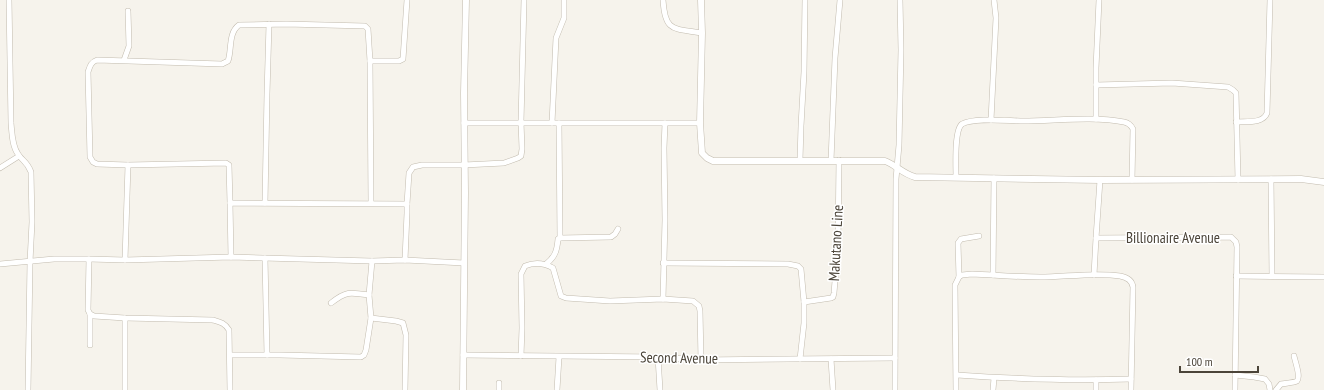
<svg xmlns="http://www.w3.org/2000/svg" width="1324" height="390" font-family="'PT Sans Narrow',sans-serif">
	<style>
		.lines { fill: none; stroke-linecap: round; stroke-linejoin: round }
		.minor-casing { stroke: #c2bbae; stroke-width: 6 }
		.tertiary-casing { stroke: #c2bbae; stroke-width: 7 }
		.minor { stroke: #fff; stroke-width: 5 }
		.tertiary { stroke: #fff; stroke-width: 6 }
		.labels { text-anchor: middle; stroke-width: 3; stroke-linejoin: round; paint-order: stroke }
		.street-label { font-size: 15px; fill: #4b4439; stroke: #fff }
	</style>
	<rect width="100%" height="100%" fill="#f6f3ec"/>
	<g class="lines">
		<defs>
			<g id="minor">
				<path d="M9,0L11,123C12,133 12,146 18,154C23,162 27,161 31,172L32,222L30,262L28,390"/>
				<path d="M663,0C665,33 674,28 702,33"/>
				<polyline points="124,60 129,46 128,11"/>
				<polyline points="370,61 399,61 403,59 407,0"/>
				<polyline points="1096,85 1172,83 1228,87 1233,90 1236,93 1238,180"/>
				<polyline points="1096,119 1096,68 1099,0"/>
				<polyline points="991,120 996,18 994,0"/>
				<path d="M1236,122C1246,121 1263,124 1267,113L1270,0"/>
				<polyline points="464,123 700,123"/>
				<polyline points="552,123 556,38 564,18 564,0"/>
				<polyline points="559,123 560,238"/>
				<polyline points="800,160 801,126 804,72 805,0"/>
				<polyline points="831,161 835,58 840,0"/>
				<polyline points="0,168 19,156"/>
				<path d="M956,177C956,167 954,130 962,124C974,117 1009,121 1023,121C1056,121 1091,116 1124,122C1129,123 1131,125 1133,129L1132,180"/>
				<polyline points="1271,179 1272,276"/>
				<path d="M230,203L229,165L226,163L128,165L97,164L93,162L90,157L88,72C90,66 91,62 97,60L222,64L228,61C232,50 228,33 239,25L286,24L365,26L368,29L370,61L371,203"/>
				<polyline points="265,203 267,94 269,24"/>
				<polyline points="407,204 409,173 413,167 422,165 464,165 504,163 518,158 521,156 522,149 521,122 524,0"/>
				<polyline points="1096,238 1231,237 1236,242 1237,247 1235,390"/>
				<polyline points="231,257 230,203 407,204 407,213 405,260"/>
				<polyline points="265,258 267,355"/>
				<path d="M89,259L88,310L90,314L94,316L125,318L213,320C220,322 225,323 229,330L230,390"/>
				<polyline points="125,260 128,165"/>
				<polyline points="663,263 788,264 798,266 801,269 804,302 804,323 800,359"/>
				<polyline points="0,264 54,259 89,259 125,260 231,257 372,261 405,260 464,263"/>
				<path d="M546,264C555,257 557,251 558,239L560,238L611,237L615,234L618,229"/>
				<polyline points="993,275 994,178"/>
				<polyline points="1094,275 1096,238 1100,180"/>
				<polyline points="1236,276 1324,277"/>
				<path d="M959,277L962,275L972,274C995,275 1017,277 1040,277C1065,277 1096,272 1120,276C1126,277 1132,280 1133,287L1131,390"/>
				<polyline points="663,299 665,220 664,148 665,123"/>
				<polyline points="804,302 831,298 833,297 834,293 838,245 839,160"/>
				<path d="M331,303C346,291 350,292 369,295"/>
				<polyline points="125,318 125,390"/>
				<polyline points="371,318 396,321 403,323 406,335 405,390"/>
				<polyline points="90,345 90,314"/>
				<polyline points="230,355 280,355 361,357 364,355 366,350 371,318 369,295 372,261"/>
				<polyline points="463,355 658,357 701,360 895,358"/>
				<path d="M521,356L522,328L521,274L525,266C535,262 544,263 553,268L561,296L566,298L610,301L663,299L693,301L699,306L700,311L701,360"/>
				<polyline points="658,357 660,390"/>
				<polyline points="831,359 833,390"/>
				<path d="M957,375C1015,379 1073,381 1131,379"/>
				<polyline points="1235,375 1254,377 1265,379 1269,384 1270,390"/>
				<polyline points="499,383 499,390"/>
				<polyline points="557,390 559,357"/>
				<polyline points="895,390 896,179 899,145 901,50 900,0"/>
				<polyline points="956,390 955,285 959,277 958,243 961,239 979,236"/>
				<polyline points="993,390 994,378"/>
				<polyline points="1096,390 1096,380"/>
				<path d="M1276,390L1281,384C1285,383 1294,383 1297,381C1301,377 1295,361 1294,356"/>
			</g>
			<g id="tertiary">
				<path d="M701,0L702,33L700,123L702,153L707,158L713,161H885C896,165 903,174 915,177L1100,180L1301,179L1324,182"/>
				<polyline points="463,390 465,193 464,93 466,0"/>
			</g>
		</defs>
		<use href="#minor" class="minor-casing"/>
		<use href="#tertiary" class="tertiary-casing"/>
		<use href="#minor" class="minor"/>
		<use href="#tertiary" class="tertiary"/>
	</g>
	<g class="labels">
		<g class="street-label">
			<text x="1173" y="243">Billionaire Avenue</text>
			<text transform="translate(836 243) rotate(-87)" y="5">Makutano Line</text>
			<text transform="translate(679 358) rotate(1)" y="5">Second Avenue</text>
		</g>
	</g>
	<path d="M1180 366v6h78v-6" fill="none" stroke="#4b4439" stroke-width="2"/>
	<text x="1186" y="366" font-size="12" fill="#4b4439" stroke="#ffffff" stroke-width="3" paint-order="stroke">100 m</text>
</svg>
